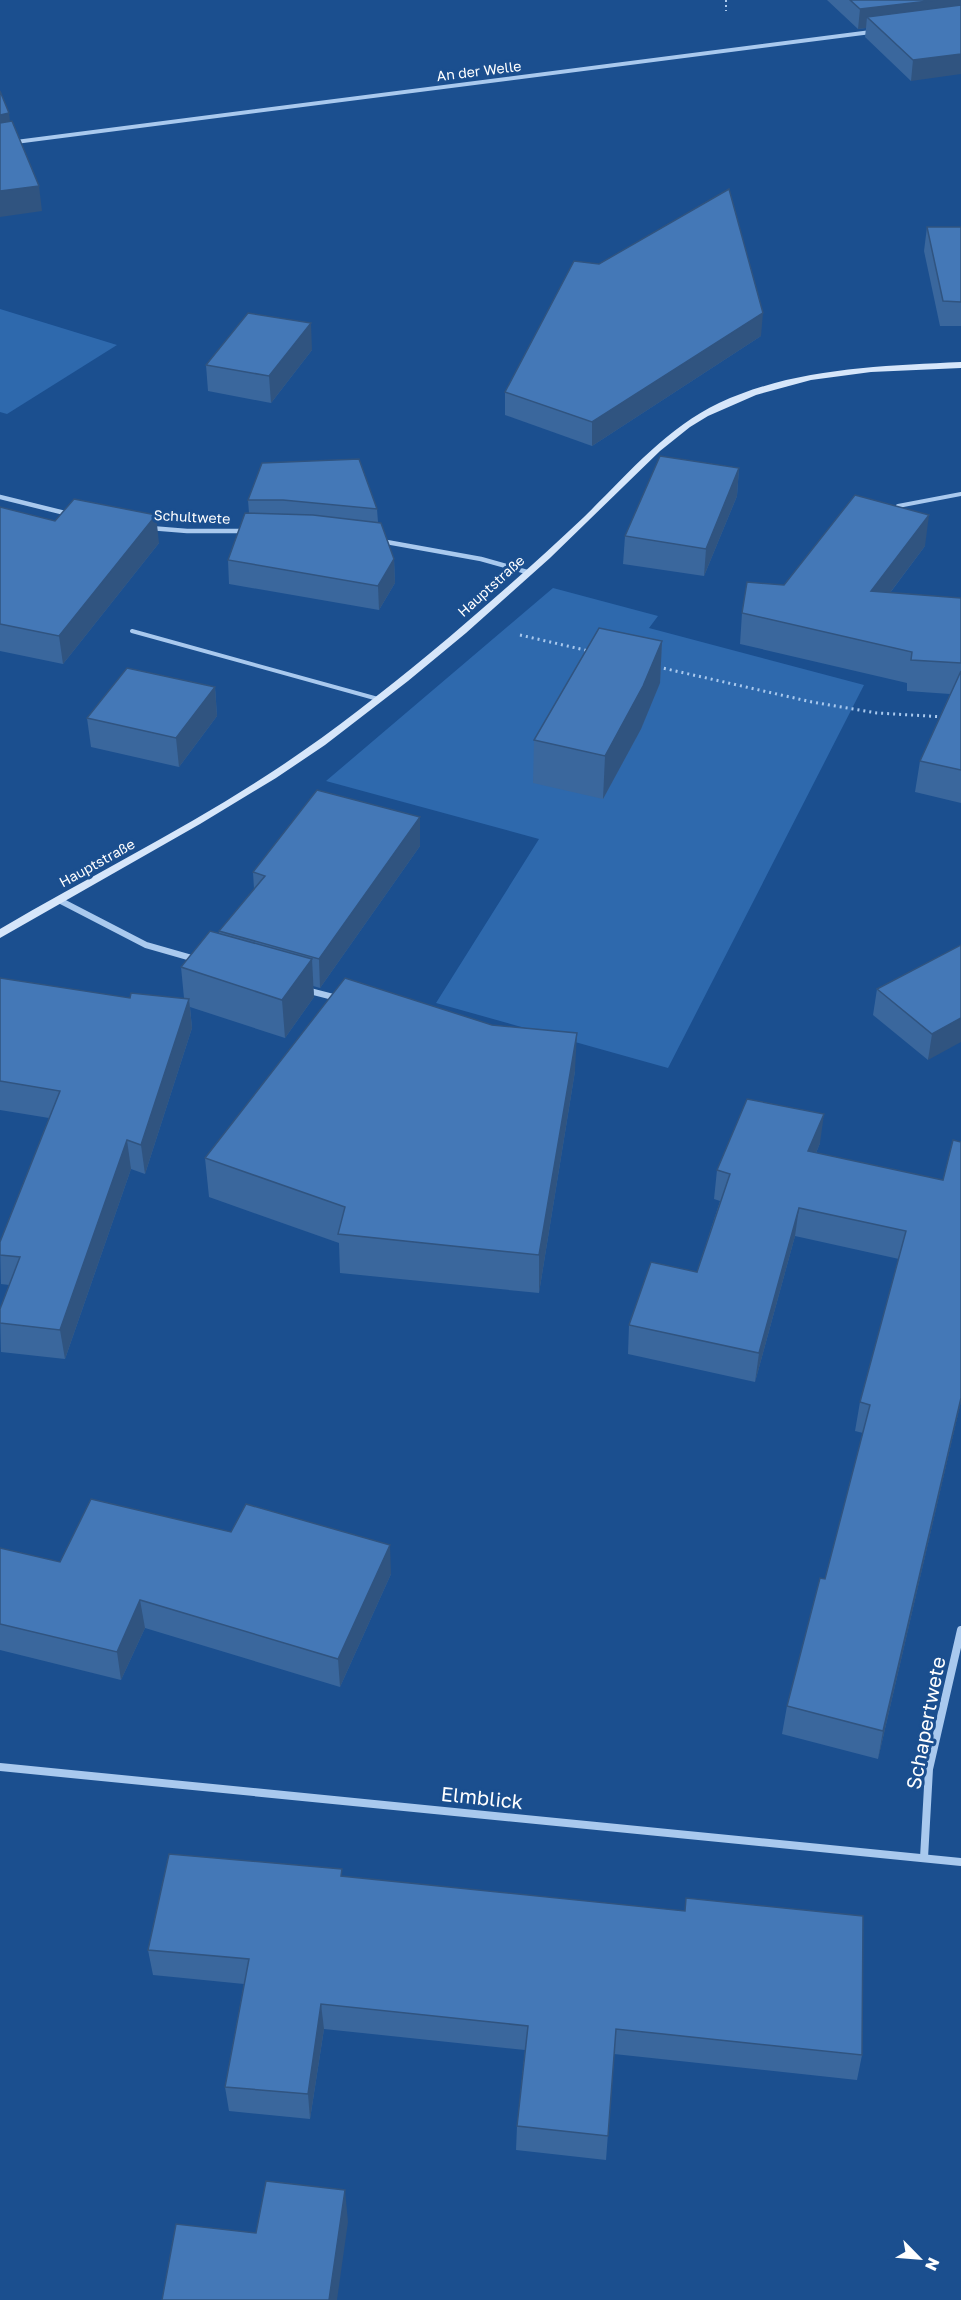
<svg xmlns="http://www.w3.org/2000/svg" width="961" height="2300" font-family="'Golos Text',sans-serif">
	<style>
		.green { fill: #2e69ad }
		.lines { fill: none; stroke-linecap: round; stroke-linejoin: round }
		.path-far1 { stroke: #a9c9ee; stroke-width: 2; stroke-dasharray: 2 3; stroke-linecap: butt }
		.path { stroke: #a9c9ee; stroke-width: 3; stroke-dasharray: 2 4; stroke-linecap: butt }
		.lane { stroke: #a9c9ee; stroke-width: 4 }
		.street-far3 { stroke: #a9c9ee; stroke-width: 4 }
		.street-far2 { stroke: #a9c9ee; stroke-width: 4.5 }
		.street-far1 { stroke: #a9c9ee; stroke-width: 6 }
		.street { stroke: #a9c9ee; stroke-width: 8 }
		.secondary { fill: #d6e6fa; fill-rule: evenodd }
		.wall { fill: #3a679d }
		.shaded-wall { fill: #305480 }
		.building { fill: #4478b7; stroke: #305480; stroke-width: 1.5 }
		.labels { text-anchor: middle; stroke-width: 6; stroke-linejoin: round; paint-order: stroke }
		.far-street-label { font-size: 14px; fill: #fff; stroke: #1b4f8f }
		.near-street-label { font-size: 20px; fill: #fff; stroke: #1b4f8f }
	</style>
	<rect width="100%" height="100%" fill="#1b4f8f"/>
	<g class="green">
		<polygon points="0,309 117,345 7,414 0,412"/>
		<polygon points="553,588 658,616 649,628 864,685 668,1068 436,1003 539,839 326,781"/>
	</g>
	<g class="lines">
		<polyline class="path-far1" points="726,0 726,11"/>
		<g class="path">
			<polyline points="520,635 589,651"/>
			<polyline points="658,667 812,702 877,713 945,717"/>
		</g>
		<g class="lane">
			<polyline points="898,506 961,494"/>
			<polyline points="132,631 378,699"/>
		</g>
		<polyline class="street-far3" points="0,144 871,32"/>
		<g class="street-far2">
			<polyline points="0,497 69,514"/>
			<polyline points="150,528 187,531 245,531"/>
			<polyline points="381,541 481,559 527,572"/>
		</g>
		<g class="street-far1">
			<polyline points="59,900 146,945 195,959"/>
			<polyline points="306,990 337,998"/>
		</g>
		<g class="street">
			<polyline points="0,1767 961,1862"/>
			<polyline points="924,1858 929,1769 961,1630"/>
		</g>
		<path class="secondary" d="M961,362V368L871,372L811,380L756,395L708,416L690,427L660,451L550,558L466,633L408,681L325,745L276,778L200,824L0,938V929C92,875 189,827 278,768C331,733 380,694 429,654C482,610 534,564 584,517C626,476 665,429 719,403C794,368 880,366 961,362Z"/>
	</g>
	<g class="wall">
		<polygon points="827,0 961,0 911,81 865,37 866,28 858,29"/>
		<polygon points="927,227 961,227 961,326 940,326 924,251"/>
		<polygon points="761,336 592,446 505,415 505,392"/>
		<polygon points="312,350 271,403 208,391 206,365"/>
		<polygon points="262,463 377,509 378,522 394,559 395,583 379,610 229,584 228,560 249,513 248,500"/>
		<polygon points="739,468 737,496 704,576 623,564 625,536"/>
		<polygon points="0,507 55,521 159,543 63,664 0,651"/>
		<polygon points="925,546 890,593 961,598 961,803 915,792 920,761 950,694 907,691 907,683 740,644 742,613 784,585"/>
		<polygon points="662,641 660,683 641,729 603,799 533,783 534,740"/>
		<polygon points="215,687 217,716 179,767 91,747 87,718"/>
		<polygon points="420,817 420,846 320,988 313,986 314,997 285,1038 190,1007 192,1028 145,1174 131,1169 65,1359 1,1352 0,1309 9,1285 1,1284 0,1242 49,1118 0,1110 0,978 130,998 184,998 181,967 219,933 219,931 254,889 253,872"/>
		<polygon points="961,945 928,1060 873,1015 877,989"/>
		<polygon points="575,1071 539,1293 340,1273 339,1243 209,1197 205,1158"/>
		<polygon points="961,1142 961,1401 878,1759 782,1734 787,1706 825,1579 863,1433 855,1431 860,1402 899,1259 795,1236 755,1382 628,1354 629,1325 697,1272 720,1201 714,1199 717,1170 820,1143 816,1153 943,1180"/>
		<polygon points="0,1548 60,1562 391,1574 340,1687 145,1628 121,1680 0,1650"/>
		<polygon points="343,1877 685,1911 686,1898 862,2055 857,2080 614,2054 606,2160 516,2150 517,2126 525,2050 324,2029 310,2119 229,2111 225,2087 244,1984 153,1975 148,1950"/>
	</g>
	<g class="shaded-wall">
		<polygon points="937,0 961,0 961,17 867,17 866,28 858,29 860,9"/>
		<polygon points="961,54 961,74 911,81 913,60"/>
		<polygon points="9,113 12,138 0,140 0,115"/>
		<polygon points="39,186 42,211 0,217 0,191"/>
		<polygon points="763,313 761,336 592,446 592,422"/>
		<polygon points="311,323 312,350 271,403 269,376"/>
		<polygon points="739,468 737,496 704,576 706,549"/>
		<polygon points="156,515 159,543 63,664 59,636"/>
		<polygon points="929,515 925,546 868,622 871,591"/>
		<polygon points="394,559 395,583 379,610 378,586"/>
		<polygon points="662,641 660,683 641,729 603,799 605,756"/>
		<polygon points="215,687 217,716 179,767 176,738"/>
		<polygon points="420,817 420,846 320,988 319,959"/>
		<polygon points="312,959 314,997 285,1038 282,1000"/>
		<polygon points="189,999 192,1028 145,1174 141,1145"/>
		<polygon points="961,1018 961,1042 928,1060 932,1034"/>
		<polygon points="577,1033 575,1071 539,1293 539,1255"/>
		<polygon points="824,1114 820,1143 805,1180 808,1151"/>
		<polygon points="127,1140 131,1169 65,1359 60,1330"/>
		<polygon points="799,1208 795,1236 755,1382 759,1353"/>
		<polygon points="961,1398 961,1401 878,1759 883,1731"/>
		<polygon points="390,1545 391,1574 340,1687 338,1659"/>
		<polygon points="140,1600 145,1628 121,1680 117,1652"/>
		<polygon points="321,2004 324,2029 310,2119 308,2094"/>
		<polygon points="345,2190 348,2222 337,2300 329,2300"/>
	</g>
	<g class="building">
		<polygon points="850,0 937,0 860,9"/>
		<polygon points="961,5 961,54 913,60 867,17"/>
		<polygon points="0,91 9,113 0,115"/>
		<polygon points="12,121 39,186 0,191 0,123"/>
		<polygon points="729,189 763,313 592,422 505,392 574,261 599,264"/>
		<polygon points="927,227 961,227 961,302 943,301"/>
		<polygon points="248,313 311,323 269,376 206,365"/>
		<polygon points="660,456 739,468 706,549 625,536"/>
		<polygon points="359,459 377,509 283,500 248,500 262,463"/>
		<polygon points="855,495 929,515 871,591 961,598 961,663 911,660 912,652 742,613 747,582 784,585"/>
		<polygon points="74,499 156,515 59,636 0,624 0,507 55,521"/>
		<polygon points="245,513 313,515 381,523 394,559 378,586 228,560"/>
		<polygon points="599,628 662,641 643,686 605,756 534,740"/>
		<polygon points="127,668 215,687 176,738 87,718"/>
		<polygon points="961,671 961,770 920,761"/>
		<polygon points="317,790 420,817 319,959 219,931 265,876 253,872"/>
		<polygon points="210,931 312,959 282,1000 181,967"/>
		<polygon points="961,945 961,1018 932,1034 877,989"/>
		<polygon points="0,978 130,998 131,993 189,999 141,1145 127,1140 60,1330 0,1323 0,1309 20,1257 0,1255 0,1242 60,1091 0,1081"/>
		<polygon points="345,978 492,1025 577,1033 539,1255 338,1234 345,1207 205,1158"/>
		<polygon points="747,1099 824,1114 808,1151 943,1180 953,1140 961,1142 961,1398 883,1731 787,1706 820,1578 825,1579 870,1405 860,1402 906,1231 799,1208 759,1353 629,1325 651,1262 697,1272 730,1174 717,1170"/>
		<polygon points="91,1499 231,1532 246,1504 390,1545 338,1659 140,1600 117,1652 0,1624 0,1548 60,1562"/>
		<polygon points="169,1854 342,1869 341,1876 685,1911 686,1898 863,1916 862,2055 616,2029 608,2136 517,2126 528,2026 321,2004 308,2094 225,2087 249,1959 148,1950"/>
		<polygon points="266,2181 345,2190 329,2300 162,2300 176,2224 256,2233"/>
	</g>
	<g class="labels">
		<g class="far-street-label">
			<text transform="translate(479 71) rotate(-7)" y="5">An der Welle</text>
			<text transform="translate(192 517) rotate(3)" y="5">Schultwete</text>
			<text transform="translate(491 586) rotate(-42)" y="5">Hauptstraße</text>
			<text transform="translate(97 863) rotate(-29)" y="5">Hauptstraße</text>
		</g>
		<g class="near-street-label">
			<text transform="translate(926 1723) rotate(-79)" y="7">Schapertwete</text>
			<text transform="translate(482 1798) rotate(6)" y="7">Elmblick</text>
		</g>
	</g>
	<g transform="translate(919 2258) rotate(115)" stroke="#1b4f8f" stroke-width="4.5" paint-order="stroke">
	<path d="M0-4.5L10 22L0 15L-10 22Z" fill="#ffffff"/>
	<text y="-9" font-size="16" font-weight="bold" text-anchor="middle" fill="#ffffff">N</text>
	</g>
</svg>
